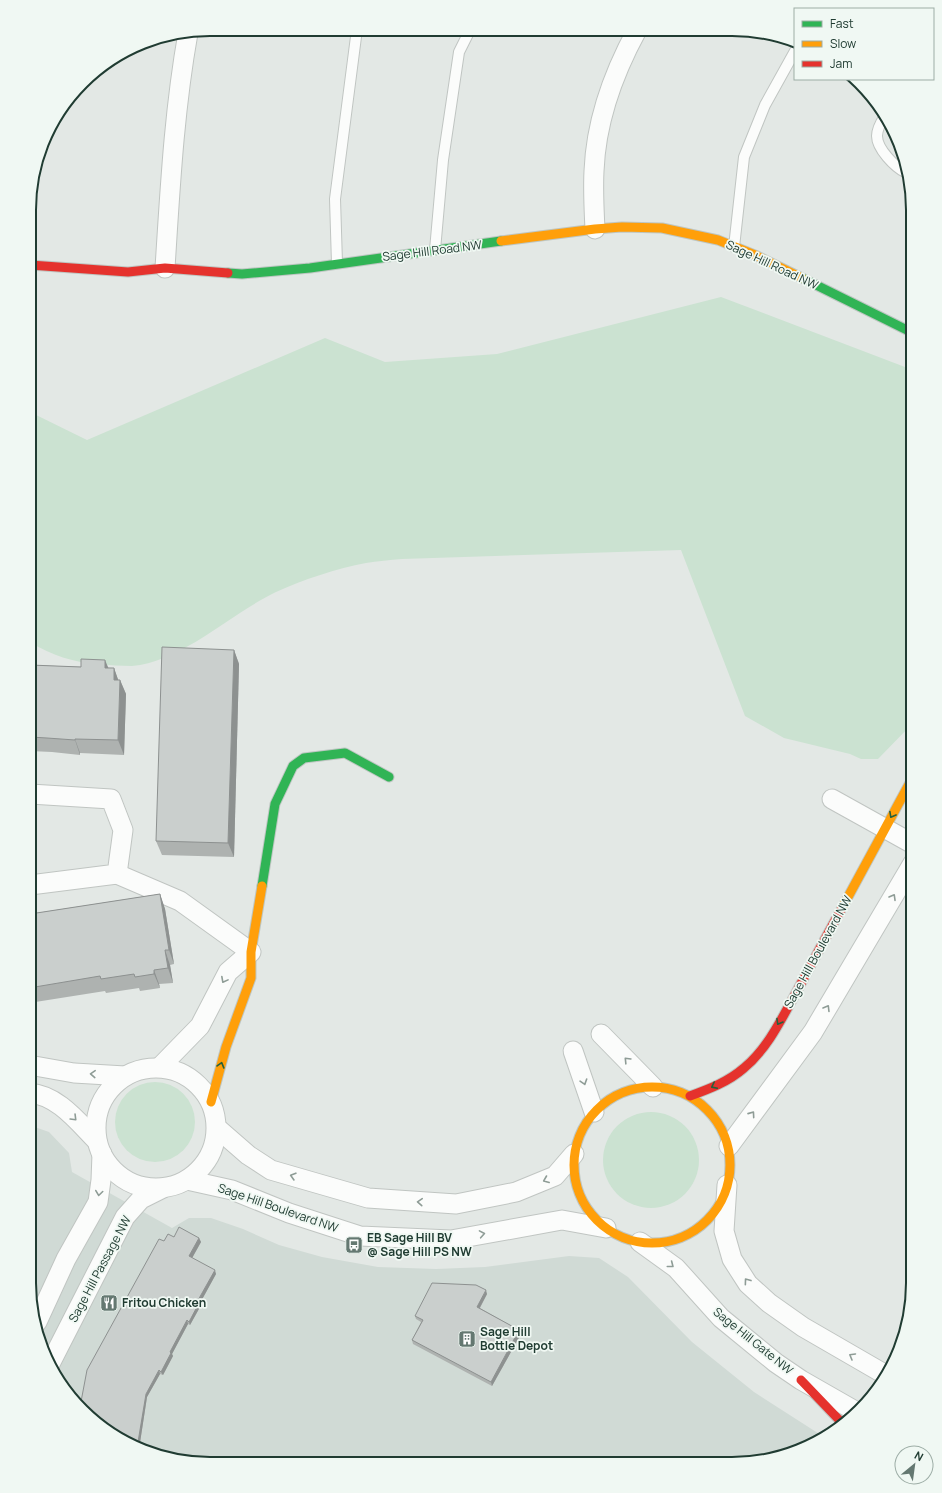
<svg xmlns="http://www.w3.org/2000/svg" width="942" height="1493" font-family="Manrope,sans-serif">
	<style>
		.built { fill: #d0dad5 }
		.green { fill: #cbe2d1 }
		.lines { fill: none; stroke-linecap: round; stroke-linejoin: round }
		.lane-casing { stroke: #c0c5c2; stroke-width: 12 }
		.street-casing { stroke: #c0c5c2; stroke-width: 21 }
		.fast-casing { stroke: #bec6c2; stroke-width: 11 }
		.slow-casing { stroke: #bec6c2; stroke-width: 11 }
		.jam-casing { stroke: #bec6c2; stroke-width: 11 }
		.lane { stroke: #fbfcfb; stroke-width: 10 }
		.street { stroke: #fbfcfb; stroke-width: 19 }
		.fast { stroke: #30b455; stroke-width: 9 }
		.slow { stroke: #ff9f0a; stroke-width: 9 }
		.jam { stroke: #e5322d; stroke-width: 9 }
		.wall { fill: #aeb2b0 }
		.shaded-wall { fill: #8d9190 }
		.building { fill: #cacfcd; stroke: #8d9190 }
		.oneway { stroke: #25603c }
		.oneway2 { stroke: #8e9c96 }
		.labels { text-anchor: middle; stroke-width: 3.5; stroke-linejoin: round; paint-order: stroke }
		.street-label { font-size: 12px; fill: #203c32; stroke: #f0f8f3 }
		.poi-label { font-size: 12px; font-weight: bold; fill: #203c32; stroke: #f0f8f3; text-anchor: start }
		.rim { fill: none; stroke: #203c32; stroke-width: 2 }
	</style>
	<rect width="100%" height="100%" fill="#e3e8e5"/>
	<polygon class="built" points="29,1125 49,1132 69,1153 72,1172 172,1228 189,1218 211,1218 243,1229 279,1245 322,1257 378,1267 436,1269 485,1267 569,1256 599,1258 628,1277 692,1342 754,1392 824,1437 801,1450 732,1464 187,1462 141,1450 100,1427 67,1393 43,1352 29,1283"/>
	<g class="green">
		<path d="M721,297L905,367L913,371V723L878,759H861L850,754L784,738L745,716L681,550L402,559C390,560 377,561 366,563C337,568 303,580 276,592C230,614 183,661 132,666C121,666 109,665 98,664C72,662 53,656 30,642V412L87,440L325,338L385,362L497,354Z"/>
		<circle cx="155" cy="1122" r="40"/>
		<circle cx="651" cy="1160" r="48"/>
	</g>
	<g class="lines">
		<defs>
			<g id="lane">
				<path d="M885,116C881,122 877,129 877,136C877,149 895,167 905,172"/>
				<polyline points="734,247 744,157 765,105 795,51"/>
				<polyline points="435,250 443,160 459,52 470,30"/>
				<polyline points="337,263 335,199 357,29"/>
			</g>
			<g id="street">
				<path d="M595,229C594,210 593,190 594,171C596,120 613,74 637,30"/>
				<path d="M165,268C170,190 174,111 188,33"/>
				<polyline points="832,799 913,844"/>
				<polyline points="117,874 180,901 251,952 228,972 200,1026 160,1067"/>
				<polyline points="30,885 117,874 123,830 111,799 30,794"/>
				<polyline points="601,1034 653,1087"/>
				<polyline points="573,1051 594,1112"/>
				<polyline points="29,1065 74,1073 125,1076"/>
				<circle cx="156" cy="1128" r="60"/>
				<path d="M29,1093C58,1095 78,1122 97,1141"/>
				<polyline points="217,1128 248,1155 271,1170 368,1198 456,1204 516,1192 555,1176 574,1154"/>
				<polyline points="729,1146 813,1032 913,863"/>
				<polyline points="187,1180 232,1190 289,1213 360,1236 451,1240 562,1220 606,1228"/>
				<polyline points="727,1185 724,1231 732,1259 748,1284 769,1303 803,1327 886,1375"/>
				<polyline points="640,1242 676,1268 721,1318 776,1363 801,1380 857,1412"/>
				<polyline points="37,1322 66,1259 98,1202 101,1180 102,1154"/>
				<polyline points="50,1364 125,1217 141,1199 163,1188"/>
			</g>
			<g id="fast">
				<polyline points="228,273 242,274 310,268 501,241"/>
				<polyline points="802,278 913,333"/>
				<polyline points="262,886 275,804 293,766 304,758 345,753 389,777"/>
			</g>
			<g id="slow">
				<polyline points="501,241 595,229 622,227 662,228 718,240 755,255 802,278"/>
				<polyline points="842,908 913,777"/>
				<circle cx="652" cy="1165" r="78"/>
				<polyline points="211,1102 226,1047 251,978 251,952 262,886"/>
			</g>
			<g id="jam">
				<polyline points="30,265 128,272 165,268 228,273"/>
				<path d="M690,1096C709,1089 728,1082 744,1068C768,1048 782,1018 797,991C812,963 827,935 842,908"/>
				<polyline points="801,1380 844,1425"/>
			</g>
		</defs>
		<use href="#lane" class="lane-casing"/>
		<use href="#street" class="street-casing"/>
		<use href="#fast" class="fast-casing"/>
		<use href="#slow" class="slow-casing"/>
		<use href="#jam" class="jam-casing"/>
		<use href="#lane" class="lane"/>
		<use href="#street" class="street"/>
		<use href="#fast" class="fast"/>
		<use href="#slow" class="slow"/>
		<use href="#jam" class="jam"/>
	</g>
	<g class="wall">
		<polygon points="234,650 239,664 234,857 162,855 156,841"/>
		<polygon points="30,665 114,668 118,680 120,680 126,694 124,755 80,753 80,755 52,752 30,751"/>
		<polygon points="160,894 165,909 174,964 170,965 173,983 159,984 160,988 140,991 139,988 106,993 105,991 29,1003 30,914"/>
		<polygon points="174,1237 199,1238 201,1242 192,1258 216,1274 199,1305 200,1307 190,1325 188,1324 172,1354 173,1356 163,1375 160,1374 147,1397 139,1449 100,1427 164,1241"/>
		<polygon points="487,1294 480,1308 519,1330 521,1334 492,1386 413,1344 412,1340 421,1322 416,1319 415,1316"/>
	</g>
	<g class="shaded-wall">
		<polygon points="234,650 239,664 234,857 228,843"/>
		<polygon points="105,660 111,674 105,668"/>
		<polygon points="114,668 119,682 114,680"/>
		<polygon points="120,680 126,694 124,755 118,740"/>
		<polygon points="75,739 80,753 80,755 75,740"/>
		<polygon points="160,894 165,909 174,964 169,950"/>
		<polygon points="165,950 170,965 173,983 168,968"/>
		<polygon points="154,970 159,984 160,988 154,974"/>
		<polygon points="29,1168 31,1173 33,1186 29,1197"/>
		<polygon points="199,1238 201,1242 191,1260 189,1256"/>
		<polygon points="215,1270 216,1274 199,1305 200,1307 190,1325 189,1322 197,1302"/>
		<polygon points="486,1290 487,1294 478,1311 477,1307"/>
		<polygon points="187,1320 188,1324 172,1354 173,1356 163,1375 161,1372 170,1352"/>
		<polygon points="519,1330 521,1334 492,1386 491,1382"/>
		<polygon points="159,1370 160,1374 147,1397 139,1449 137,1448 146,1394"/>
	</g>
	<g class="building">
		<polygon points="162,647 234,650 228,843 156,841"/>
		<polygon points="81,659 105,660 105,668 114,668 114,680 120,680 118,740 75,739 75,740 47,738 30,737 30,665 81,667"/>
		<polygon points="160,894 169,950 165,950 168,968 154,970 154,974 135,977 134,974 101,979 100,976 29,988 30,914"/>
		<polygon points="179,1227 199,1238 189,1256 215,1270 197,1302 199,1303 189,1322 187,1320 170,1352 171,1353 161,1372 159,1370 146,1394 137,1448 100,1427 80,1407 87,1370 159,1239 164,1241 168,1234 174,1237"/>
		<polygon points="432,1283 476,1285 486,1290 477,1307 519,1330 491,1382 412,1340 423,1320 415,1316"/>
	</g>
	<defs><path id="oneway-chevron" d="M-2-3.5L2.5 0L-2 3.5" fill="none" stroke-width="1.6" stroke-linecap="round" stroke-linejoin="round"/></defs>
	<g class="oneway">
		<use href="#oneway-chevron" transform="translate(892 815) rotate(119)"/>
		<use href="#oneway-chevron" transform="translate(779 1022) rotate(120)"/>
		<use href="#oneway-chevron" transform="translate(221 1065) rotate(-74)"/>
		<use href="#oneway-chevron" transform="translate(714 1086) rotate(153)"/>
	</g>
	<g class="oneway2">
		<use href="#oneway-chevron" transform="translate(893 897) rotate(-60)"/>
		<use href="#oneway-chevron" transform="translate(224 980) rotate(118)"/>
		<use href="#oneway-chevron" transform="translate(827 1008) rotate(-59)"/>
		<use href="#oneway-chevron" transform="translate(627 1060) rotate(-134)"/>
		<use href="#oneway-chevron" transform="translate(93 1074) rotate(-177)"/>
		<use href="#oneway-chevron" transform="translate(584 1082) rotate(72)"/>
		<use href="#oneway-chevron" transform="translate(752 1114) rotate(-55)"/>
		<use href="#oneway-chevron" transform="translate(74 1118) rotate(45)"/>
		<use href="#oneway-chevron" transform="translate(293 1176) rotate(-164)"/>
		<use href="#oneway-chevron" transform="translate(546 1180) rotate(158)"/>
		<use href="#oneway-chevron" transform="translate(99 1193) rotate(98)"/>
		<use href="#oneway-chevron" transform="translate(420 1202) rotate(-176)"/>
		<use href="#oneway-chevron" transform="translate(482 1234) rotate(-10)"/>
		<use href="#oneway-chevron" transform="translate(671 1265) rotate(38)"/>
		<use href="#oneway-chevron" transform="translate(747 1281) rotate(-126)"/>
		<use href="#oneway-chevron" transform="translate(852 1356) rotate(-150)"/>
	</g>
	<defs>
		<symbol id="bus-square" viewBox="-11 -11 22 22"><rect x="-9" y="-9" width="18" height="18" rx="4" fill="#647871" stroke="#f0f8f3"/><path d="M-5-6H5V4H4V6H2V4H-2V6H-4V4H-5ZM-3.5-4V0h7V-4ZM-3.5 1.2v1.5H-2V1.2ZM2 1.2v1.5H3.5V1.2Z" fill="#fff"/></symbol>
		<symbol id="restaurant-square" viewBox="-11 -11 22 22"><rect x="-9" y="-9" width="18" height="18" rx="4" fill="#647871" stroke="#f0f8f3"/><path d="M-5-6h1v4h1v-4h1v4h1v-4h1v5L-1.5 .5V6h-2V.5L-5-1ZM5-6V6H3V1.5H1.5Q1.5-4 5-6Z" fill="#fff"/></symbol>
		<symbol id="building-square" viewBox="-11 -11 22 22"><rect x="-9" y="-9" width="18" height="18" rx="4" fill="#647871" stroke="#f0f8f3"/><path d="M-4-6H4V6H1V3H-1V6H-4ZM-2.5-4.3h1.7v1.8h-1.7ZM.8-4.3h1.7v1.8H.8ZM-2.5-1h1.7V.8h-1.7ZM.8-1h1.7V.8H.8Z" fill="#fff"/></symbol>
	</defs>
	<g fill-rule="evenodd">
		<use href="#bus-square" x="344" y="1235" width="20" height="20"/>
		<use href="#restaurant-square" x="99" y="1293" width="20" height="20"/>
		<use href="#building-square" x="457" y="1329" width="20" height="20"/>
	</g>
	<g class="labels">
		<g class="street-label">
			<text transform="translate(432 251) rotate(-7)" y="4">Sage Hill Road NW</text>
			<text transform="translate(772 265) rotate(25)" y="4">Sage Hill Road NW</text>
			<text transform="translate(818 952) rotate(-61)" y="4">Sage Hill Boulevard NW</text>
			<text transform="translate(278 1208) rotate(19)" y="4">Sage Hill Boulevard NW</text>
			<text transform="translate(100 1269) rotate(-62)" y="4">Sage Hill Passage NW</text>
			<text transform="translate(753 1341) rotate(39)" y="4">Sage Hill Gate NW</text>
		</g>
		<g class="poi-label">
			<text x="367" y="1242">EB Sage Hill BV<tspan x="367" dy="14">@ Sage Hill PS NW</tspan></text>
			<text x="122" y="1307">Fritou Chicken</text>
			<text x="480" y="1336">Sage Hill<tspan x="480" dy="14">Bottle Depot</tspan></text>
		</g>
	</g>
	<path d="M0 0H942V1493H0ZM210 36H732A174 174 0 0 1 906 210V1283A174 174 0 0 1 732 1457H210A174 174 0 0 1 36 1283V210A174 174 0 0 1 210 36Z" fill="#f0f8f3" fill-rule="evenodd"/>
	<path class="rim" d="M210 36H732A174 174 0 0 1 906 210V1283A174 174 0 0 1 732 1457H210A174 174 0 0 1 36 1283V210A174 174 0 0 1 210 36Z"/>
	<rect x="794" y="8" width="140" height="72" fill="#f0f8f3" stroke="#9dada6"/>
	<rect x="802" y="21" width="20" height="6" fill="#30b455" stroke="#9dada6"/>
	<text x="830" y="28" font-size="12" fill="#203c32">Fast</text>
	<rect x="802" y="41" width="20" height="6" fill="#ff9f0a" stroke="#9dada6"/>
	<text x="830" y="48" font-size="12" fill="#203c32">Slow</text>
	<rect x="802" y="61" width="20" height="6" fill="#e5322d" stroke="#9dada6"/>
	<text x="830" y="68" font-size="12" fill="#203c32">Jam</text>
	<g transform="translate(914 1465) rotate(29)"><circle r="19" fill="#f0f8f3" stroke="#9dada6"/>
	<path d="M0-3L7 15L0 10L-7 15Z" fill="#647871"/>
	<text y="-6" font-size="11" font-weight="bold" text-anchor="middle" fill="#203c32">N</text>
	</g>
</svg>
